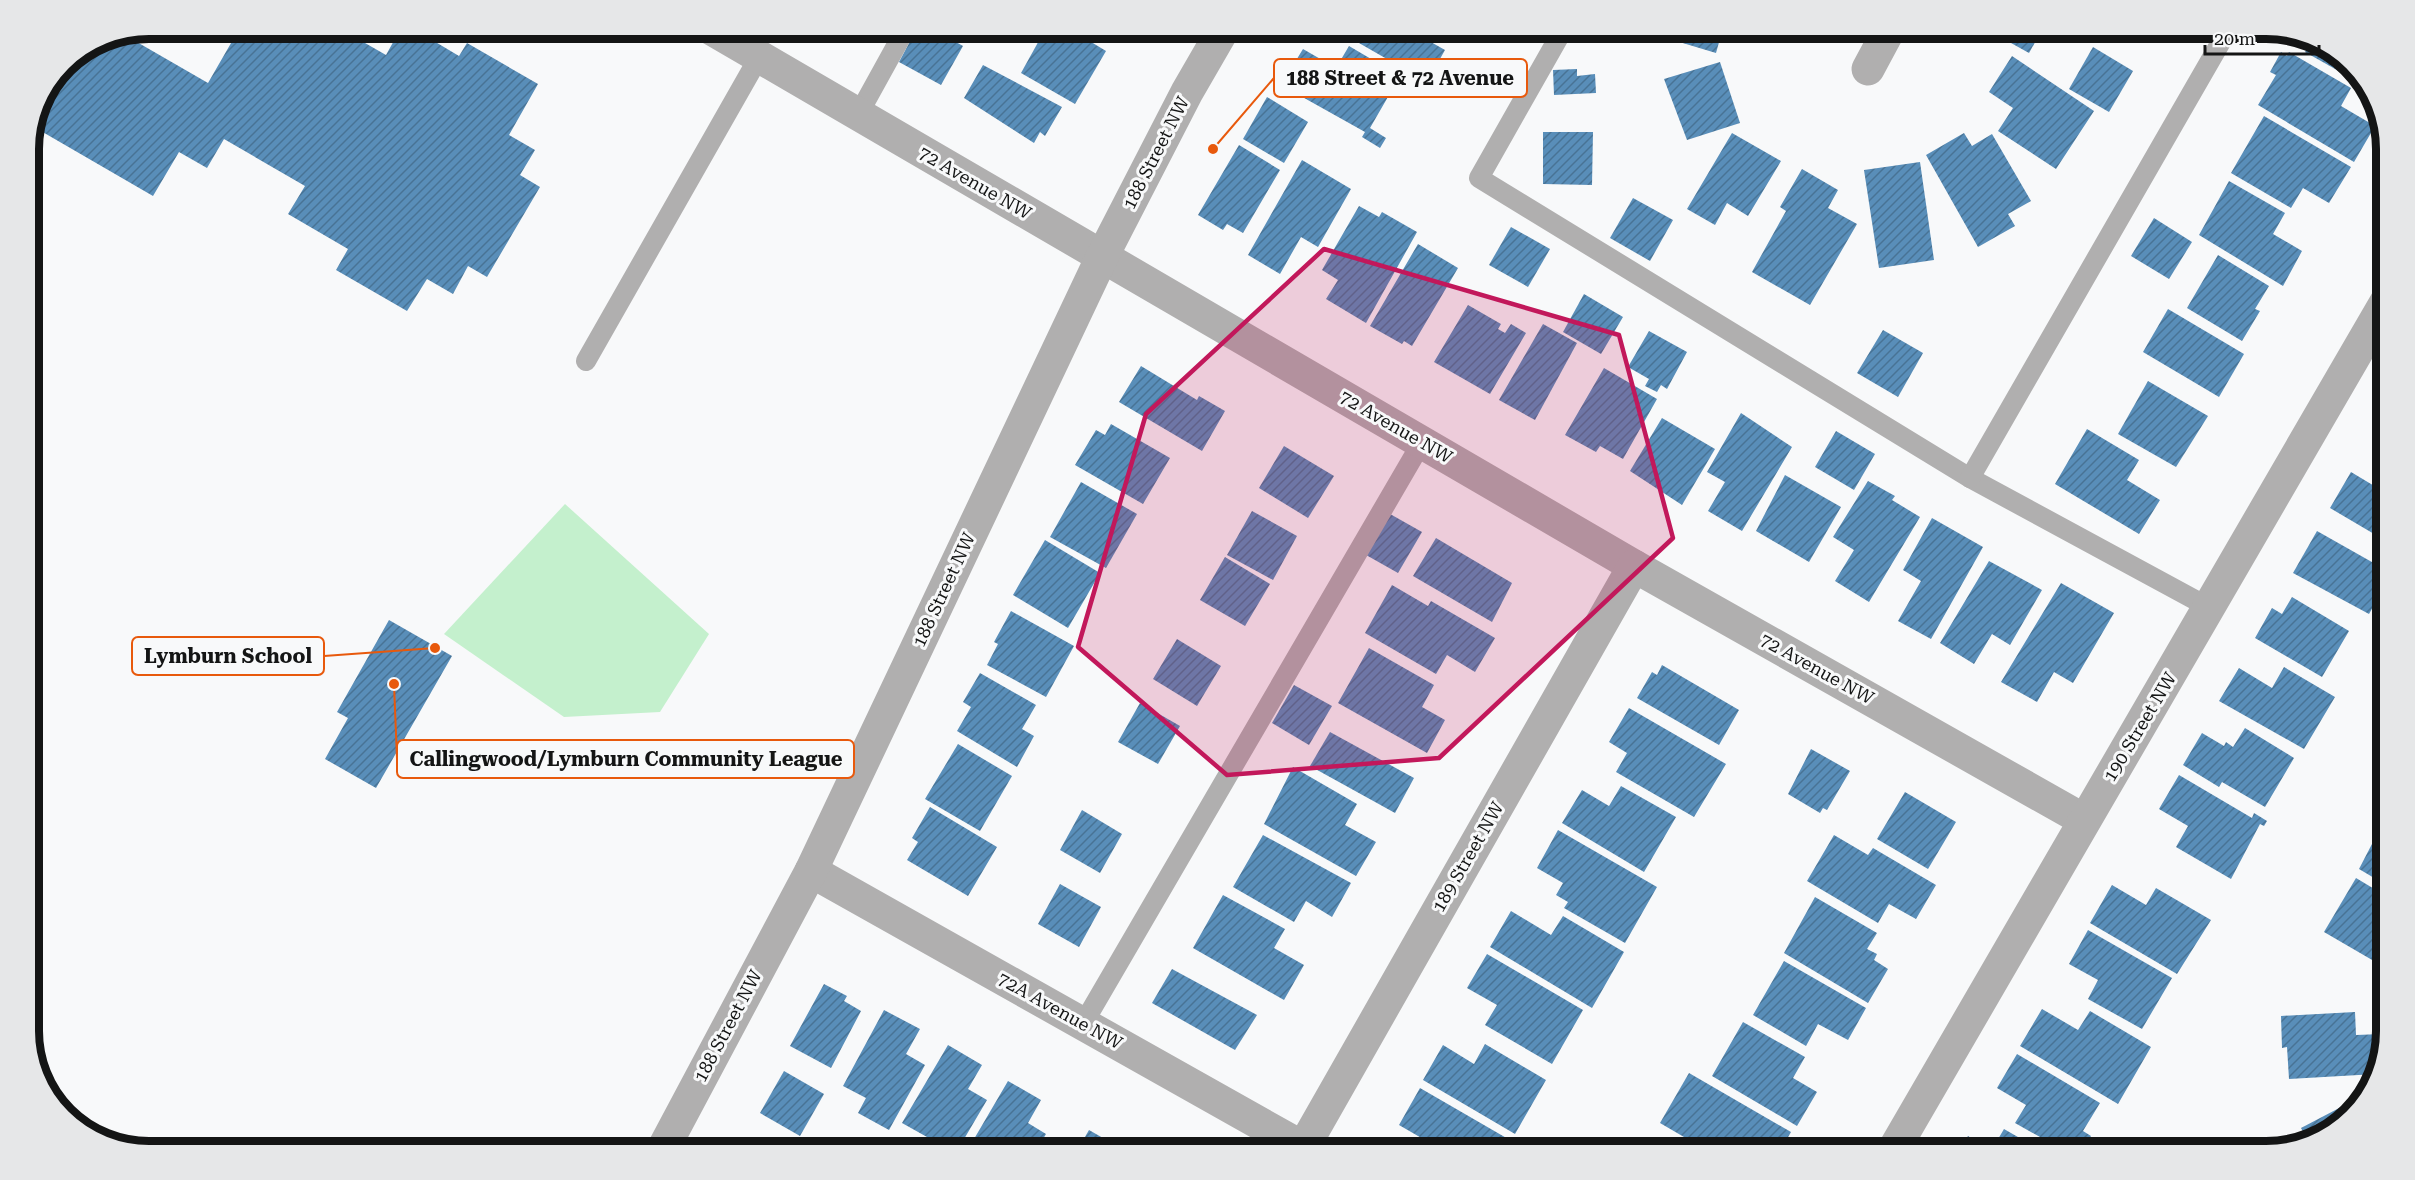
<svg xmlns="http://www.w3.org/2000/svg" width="2415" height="1180" font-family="'Roboto Serif',serif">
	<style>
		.green { fill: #c4f0cd }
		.building { fill: url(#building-hatch) }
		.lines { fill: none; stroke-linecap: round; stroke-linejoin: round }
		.service { stroke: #b0afaf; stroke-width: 20 }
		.minor { stroke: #b0afaf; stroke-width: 33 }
		.tertiary { stroke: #b0afaf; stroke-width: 33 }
		.marked { fill: #c2185b; fill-opacity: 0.2; stroke: #c2185b; stroke-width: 4.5; stroke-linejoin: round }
		.labels { text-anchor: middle; stroke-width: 6; stroke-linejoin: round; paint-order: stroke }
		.street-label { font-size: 18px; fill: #141515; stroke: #f8f9fa }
		.rim { fill: none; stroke: #141515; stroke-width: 8 }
		.leader { fill: none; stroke: #e8590c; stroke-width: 2 }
		.callout-dot { fill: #e8590c; stroke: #f8f9fa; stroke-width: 2 }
		.callout { fill: #f8f9fa; stroke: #e8590c; stroke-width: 2 }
		.callout-label { font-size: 20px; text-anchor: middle; font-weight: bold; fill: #141515 }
	</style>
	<defs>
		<pattern id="building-hatch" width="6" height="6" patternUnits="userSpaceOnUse" patternTransform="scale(1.5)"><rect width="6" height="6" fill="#598eb9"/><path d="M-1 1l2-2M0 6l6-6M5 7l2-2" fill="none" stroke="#487395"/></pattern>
	</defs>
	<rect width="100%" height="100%" fill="#f8f9fa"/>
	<polygon class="green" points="565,504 709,634 660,712 564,717 444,634"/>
	<g class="building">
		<polygon points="233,28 346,28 344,31 386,55 401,28 412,28 459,56 467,43 538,84 509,135 535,150 520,175 540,187 487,277 468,266 453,294 427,279 407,311 336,270 348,249 288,214 305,186 224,139 207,168 179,152 153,196 34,127 61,81 55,78 64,64 71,62 103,38 123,34 208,83 238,31"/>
		<polygon points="917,28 931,28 963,46 941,85 899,62"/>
		<polygon points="1046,28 1068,28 1106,51 1075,104 1021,73"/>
		<polygon points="1088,28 1119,28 1111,42"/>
		<polygon points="1358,28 1426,28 1422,37 1445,50 1427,82 1352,39"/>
		<polygon points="1658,28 1723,28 1716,53 1656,35"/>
		<polygon points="1984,28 2043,28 2029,53"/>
		<polygon points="2312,39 2319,41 2366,82 2367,87 2305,52"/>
		<polygon points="1349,46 1400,76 1370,128 1386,138 1380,148 1362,137 1365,132 1281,85 1303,49 1336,68"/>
		<polygon points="2093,47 2133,71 2109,112 2069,89"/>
		<polygon points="2281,52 2287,56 2289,52 2351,88 2341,106 2375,126 2354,162 2258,105 2276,75 2270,72"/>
		<polygon points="2012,56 2094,111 2056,169 1998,131 2013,108 1989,92"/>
		<polygon points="1720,62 1740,123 1687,140 1664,79"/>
		<polygon points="983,65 1062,107 1045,136 1040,132 1034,143 964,98"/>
		<polygon points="1577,69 1577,76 1595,74 1596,93 1554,95 1553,70"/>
		<polygon points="1267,97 1308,122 1284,163 1243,139"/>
		<polygon points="2264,116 2351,167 2329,203 2303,188 2291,208 2231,173"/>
		<polygon points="1543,132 1593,132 1592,185 1543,184"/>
		<polygon points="1732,133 1781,161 1748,216 1727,203 1715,225 1687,209"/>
		<polygon points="1964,133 1972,146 1992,134 2031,201 2008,214 2015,226 1978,247 1926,155"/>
		<polygon points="1239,145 1280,170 1243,233 1227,224 1223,230 1198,215"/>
		<polygon points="1302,160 1351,189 1318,247 1301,237 1280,274 1248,255"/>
		<polygon points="1920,162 1934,260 1879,268 1864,170"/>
		<polygon points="1802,169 1838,190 1828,208 1857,224 1810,305 1752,272 1786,211 1780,207"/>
		<polygon points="2229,181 2285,213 2273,234 2302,251 2283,286 2199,235"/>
		<polygon points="1633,198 1673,220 1650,261 1610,238"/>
		<polygon points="1359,206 1379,217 1382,212 1417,232 1366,323 1326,299 1338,280 1322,270"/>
		<polygon points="2154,218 2192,242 2169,279 2131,256"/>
		<polygon points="1511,227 1550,249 1528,287 1489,265"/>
		<polygon points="1418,244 1458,268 1412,346 1404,341 1402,344 1370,326"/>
		<polygon points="2218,255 2269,286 2255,309 2260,311 2242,341 2187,308"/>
		<polygon points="1584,294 1623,317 1601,354 1563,332"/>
		<polygon points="1468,305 1501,324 1498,329 1505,333 1511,324 1526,333 1490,394 1434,362"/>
		<polygon points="2168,309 2244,354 2219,397 2143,352"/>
		<polygon points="1543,324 1577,343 1535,420 1499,400"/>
		<polygon points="1883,330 1923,353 1898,397 1857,373"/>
		<polygon points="1649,331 1687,352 1667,389 1661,385 1657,392 1645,386 1649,379 1628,367"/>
		<polygon points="1141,366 1197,400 1199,396 1225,411 1202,451 1119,402"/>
		<polygon points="1604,368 1657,399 1623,459 1600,446 1596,452 1565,435"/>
		<polygon points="2148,381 2208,416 2176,467 2118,434"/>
		<polygon points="1741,413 1792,447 1742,531 1708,511 1725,482 1707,472"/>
		<polygon points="1662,418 1715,449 1682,505 1630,471"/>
		<polygon points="1111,424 1170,458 1143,504 1075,465 1096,430 1105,435"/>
		<polygon points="2087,429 2139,460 2127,480 2160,500 2139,534 2055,484"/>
		<polygon points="1836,431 1875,454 1854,490 1815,467"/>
		<polygon points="1284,446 1334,476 1308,518 1259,488"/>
		<polygon points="2351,472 2381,490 2386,481 2386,541 2330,508"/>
		<polygon points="1785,475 1841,507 1809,562 1756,531"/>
		<polygon points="1868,481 1895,496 1892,500 1920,517 1869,602 1835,581 1854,550 1833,537"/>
		<polygon points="1081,482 1137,514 1106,568 1050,537"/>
		<polygon points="1383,510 1422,532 1398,573 1359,551"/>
		<polygon points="1252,511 1297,536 1273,580 1227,555"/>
		<polygon points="1932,518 1983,547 1931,639 1898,621 1921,581 1903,570"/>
		<polygon points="2317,531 2386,570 2386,584 2369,614 2293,573"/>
		<polygon points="1436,538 1512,583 1492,622 1413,576"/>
		<polygon points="1045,540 1100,573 1068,628 1013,595"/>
		<polygon points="1225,557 1270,584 1245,626 1200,600"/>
		<polygon points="1989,561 2042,590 2010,645 1992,634 1974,664 1940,643"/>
		<polygon points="2061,583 2114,613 2073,683 2054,672 2037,702 2001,682"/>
		<polygon points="1392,585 1428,606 1431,601 1495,638 1475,672 1447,655 1436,674 1365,633"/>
		<polygon points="2292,597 2349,631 2322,677 2255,638 2272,608 2282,614"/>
		<polygon points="1011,611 1074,646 1046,697 987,665 998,644 994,642"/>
		<polygon points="389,620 452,656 376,788 325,759 348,718 337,712"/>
		<polygon points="1177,639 1221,666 1197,706 1153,679"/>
		<polygon points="1369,648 1434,685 1422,707 1445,720 1427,753 1338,703"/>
		<polygon points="1662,665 1739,710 1719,745 1637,698 1652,672 1657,675"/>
		<polygon points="2284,667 2335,697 2304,749 2219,701 2239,668 2272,688"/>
		<polygon points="980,673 1036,705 1022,729 1034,736 1017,767 957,731 971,707 963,702"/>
		<polygon points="1294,685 1332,706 1309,745 1272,723"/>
		<polygon points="1140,703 1180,726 1158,764 1118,742"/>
		<polygon points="1629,708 1726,764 1694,817 1616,772 1627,753 1609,742"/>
		<polygon points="2245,728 2294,758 2265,807 2222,782 2219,787 2183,765 2202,733 2224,746 2226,742 2233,747"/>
		<polygon points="1330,732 1414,778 1395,813 1310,766"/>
		<polygon points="958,744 1012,776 980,831 925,799"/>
		<polygon points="1811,749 1850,771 1827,810 1823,808 1820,813 1788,794"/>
		<polygon points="1293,767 1357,804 1345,825 1376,842 1356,876 1264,824"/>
		<polygon points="2179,775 2252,818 2254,813 2267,821 2264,826 2260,824 2231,879 2176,847 2188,826 2159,809"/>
		<polygon points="1621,786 1676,817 1644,872 1562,823 1582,790 1609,806"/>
		<polygon points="1905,792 1956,822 1928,869 1877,839"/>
		<polygon points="930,807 997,847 968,896 907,860 918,842 912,838"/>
		<polygon points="1082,810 1122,834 1100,873 1060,850"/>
		<polygon points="2386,817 2386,885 2359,869"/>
		<polygon points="1558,830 1657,887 1625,943 1564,908 1568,902 1556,895 1563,883 1537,868"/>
		<polygon points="1263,835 1351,883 1332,917 1306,901 1294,922 1233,887"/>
		<polygon points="1834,835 1868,855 1873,848 1936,885 1916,919 1889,904 1878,923 1807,881"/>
		<polygon points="2356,878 2386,896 2386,953 2379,964 2324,932"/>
		<polygon points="1060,884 1101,907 1079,947 1038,924"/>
		<polygon points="2112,885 2146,905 2156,888 2211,920 2177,974 2090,923"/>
		<polygon points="1223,895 1285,929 1274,948 1304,965 1284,1000 1193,948"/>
		<polygon points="1815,897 1877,933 1867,949 1877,954 1874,960 1888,969 1868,1003 1784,953"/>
		<polygon points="1511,911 1551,935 1563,916 1624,952 1592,1008 1490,947"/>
		<polygon points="2088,930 2172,978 2142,1029 2088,999 2098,980 2069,964"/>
		<polygon points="1487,954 1583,1010 1552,1064 1485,1025 1497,1005 1467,988"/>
		<polygon points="1784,961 1866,1008 1848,1040 1818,1024 1806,1046 1753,1015"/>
		<polygon points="1172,969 1257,1015 1235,1050 1152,1003"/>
		<polygon points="824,984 847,996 844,1001 861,1011 831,1068 790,1046"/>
		<polygon points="2042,1009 2078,1030 2090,1011 2151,1047 2118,1104 2020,1046"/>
		<polygon points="884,1010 920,1029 906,1054 925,1065 889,1130 858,1113 866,1098 843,1086"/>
		<polygon points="2355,1012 2356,1035 2382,1034 2382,1048 2376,1074 2289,1079 2287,1047 2282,1048 2281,1016"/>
		<polygon points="1743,1022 1805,1057 1793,1078 1817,1092 1797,1126 1712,1076"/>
		<polygon points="1485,1044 1546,1080 1515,1134 1423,1080 1443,1045 1474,1064"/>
		<polygon points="948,1045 982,1065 968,1089 987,1100 957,1151 952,1151 902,1123"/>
		<polygon points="2017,1054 2100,1103 2083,1131 2091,1136 2082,1151 2065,1151 2015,1123 2026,1105 1997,1088"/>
		<polygon points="784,1071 824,1094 800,1136 760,1113"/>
		<polygon points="1689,1073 1791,1132 1780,1151 1708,1151 1660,1123"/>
		<polygon points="1008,1081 1041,1100 1028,1123 1046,1134 1036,1151 967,1151"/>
		<polygon points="1420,1088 1522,1147 1520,1151 1434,1151 1437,1147 1399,1125"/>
		<polygon points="2364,1095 2333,1131 2307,1139 2301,1128"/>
		<polygon points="2004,1129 2042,1151 1958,1151 1968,1136 1991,1151"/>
		<polygon points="1089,1130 1124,1150 1123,1151 1077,1151"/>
		<polygon points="1059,1142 1074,1151 1053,1151"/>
	</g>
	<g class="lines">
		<g class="service">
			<polyline points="1564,28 1479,178 1970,478 2210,608"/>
			<polyline points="858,115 906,28"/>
			<polyline points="586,361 759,57"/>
			<polyline points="1970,478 2229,28"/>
			<polyline points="1083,1024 1422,442"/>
		</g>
		<g class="minor">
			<polyline points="710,28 1634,566 2084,820"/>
			<polyline points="1868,69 1890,28"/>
			<polyline points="811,871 1309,1151"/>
			<polyline points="1303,1148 1634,566"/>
			<polyline points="1893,1151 2386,302"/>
		</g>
		<polyline class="tertiary" points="662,1151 811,871 1102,257 1187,92 1224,28"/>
	</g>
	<path class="marked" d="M1324,249L1619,335L1673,538L1439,758L1227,775L1078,647L1146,414Z"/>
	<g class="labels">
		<g class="street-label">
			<text transform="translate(1156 153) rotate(-63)" y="6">188 Street NW</text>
			<text transform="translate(975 183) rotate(30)" y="6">72 Avenue NW</text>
			<text transform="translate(1396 427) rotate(30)" y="6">72 Avenue NW</text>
			<text transform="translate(944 590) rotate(-65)" y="6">188 Street NW</text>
			<text transform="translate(1817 669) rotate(29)" y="6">72 Avenue NW</text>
			<text transform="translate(2140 727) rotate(-59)" y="6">190 Street NW</text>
			<text transform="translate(1468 857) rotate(-60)" y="6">189 Street NW</text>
			<text transform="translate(1060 1011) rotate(29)" y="6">72A Avenue NW</text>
			<text transform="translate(728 1026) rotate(-62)" y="6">188 Street NW</text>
		</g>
	</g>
	<path d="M0 0H2415V1180H0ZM149 39H2266A110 110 0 0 1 2376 149V1031A110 110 0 0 1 2266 1141H149A110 110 0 0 1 39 1031V149A110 110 0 0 1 149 39Z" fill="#e6e7e8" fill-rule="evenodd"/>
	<path class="rim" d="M149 39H2266A110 110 0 0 1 2376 149V1031A110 110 0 0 1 2266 1141H149A110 110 0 0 1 39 1031V149A110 110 0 0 1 149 39Z"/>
	<path class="leader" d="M1213 149L1274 78M435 648L324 656M394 684L397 759"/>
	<g class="callout-dot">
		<circle cx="1213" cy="149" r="6"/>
		<circle cx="435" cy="648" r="6"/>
		<circle cx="394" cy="684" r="6"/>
	</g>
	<g class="callout">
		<rect x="1274" y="59" width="253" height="38" rx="6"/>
		<rect x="132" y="637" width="192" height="38" rx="6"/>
		<rect x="397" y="740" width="457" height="38" rx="6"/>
	</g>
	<g class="callout-label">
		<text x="1400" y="85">188 Street &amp; 72 Avenue</text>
		<text x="228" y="663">Lymburn School</text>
		<text x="626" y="766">Callingwood/Lymburn Community League</text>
	</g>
	<path d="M2205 45v9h114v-9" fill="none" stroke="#141515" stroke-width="3"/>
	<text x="2214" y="45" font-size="18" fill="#141515" stroke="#f8f9fa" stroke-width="4.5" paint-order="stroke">20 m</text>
</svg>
